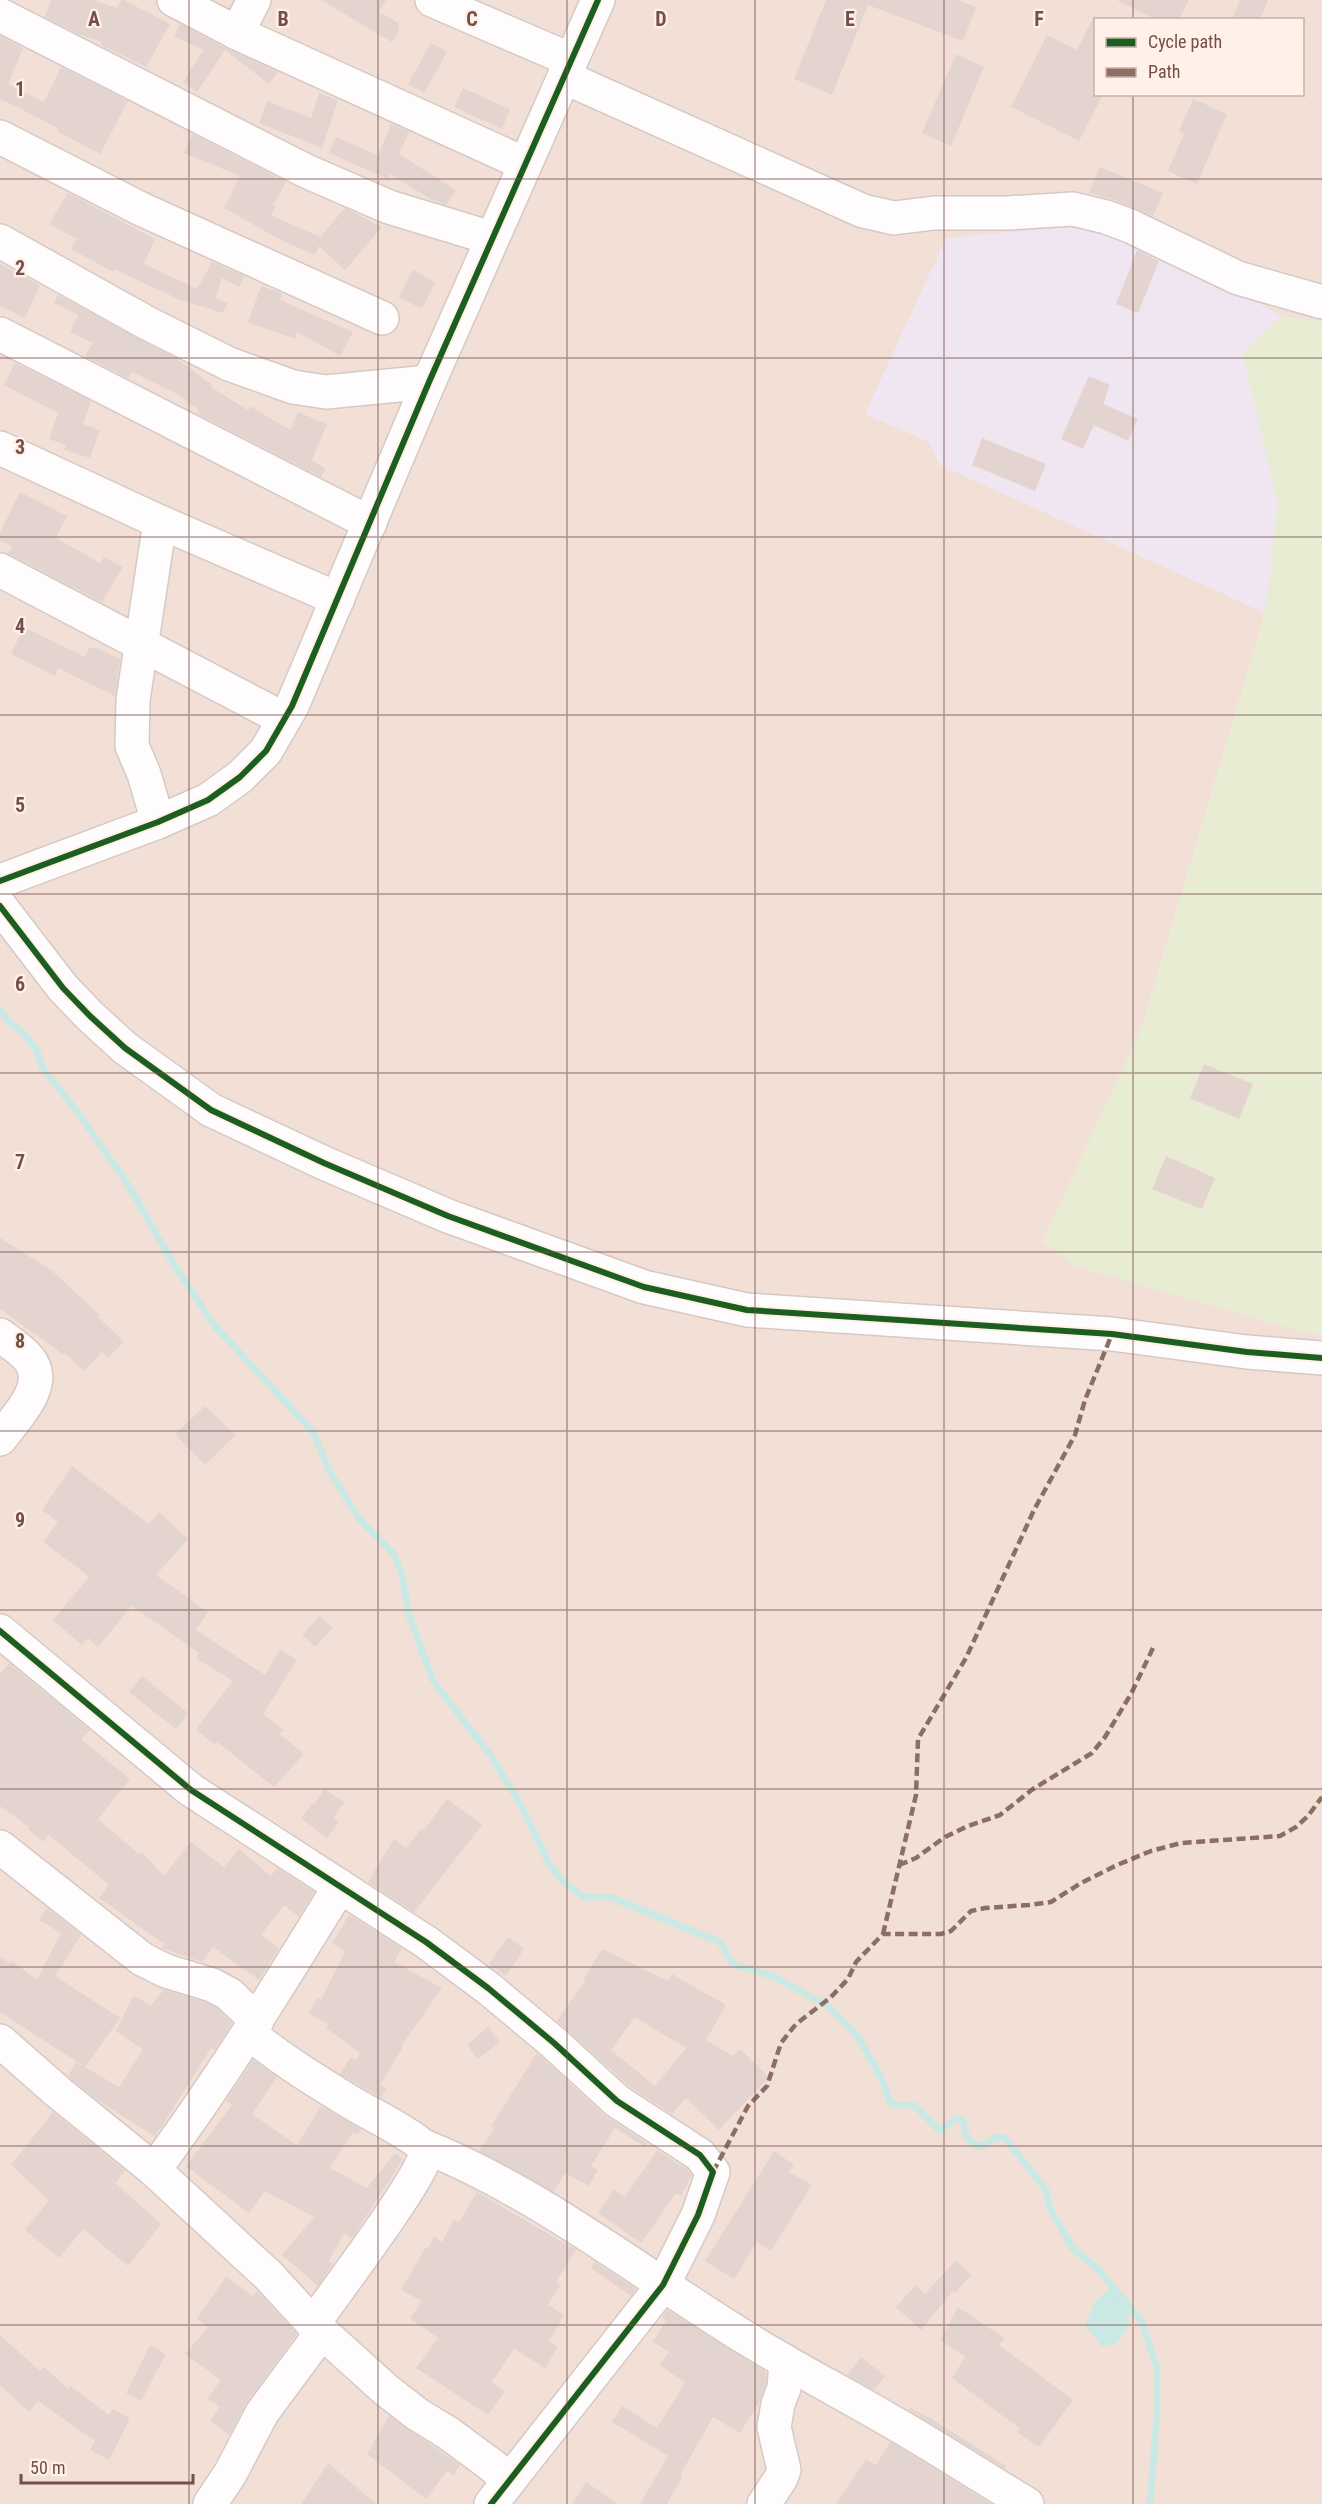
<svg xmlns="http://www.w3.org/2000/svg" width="1322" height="2504" font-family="'Roboto Condensed',sans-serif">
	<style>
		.residential { fill: #f2e0d6; fill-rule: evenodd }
		.education { fill: #f0e6f1 }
		.green { fill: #e7ecd2 }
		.water { fill: #cae9e4 }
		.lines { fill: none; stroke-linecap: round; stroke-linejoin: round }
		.stream { stroke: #cae9e4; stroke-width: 7 }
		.building { fill: #e3d4cf; fill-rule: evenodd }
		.minor-casing { stroke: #d5c9c5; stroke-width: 36 }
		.minor { stroke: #fefcfc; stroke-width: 33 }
		.quiet { stroke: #8d6e63; stroke-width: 4.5; stroke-dasharray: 9 4.5; stroke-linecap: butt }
		.cycleway-casing { stroke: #fff1e8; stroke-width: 10 }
		.cycleway { stroke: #1b5e20; stroke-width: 6 }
		.grid { fill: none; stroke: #754e48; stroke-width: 1.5; stroke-opacity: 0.55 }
		.grid-label { font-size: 20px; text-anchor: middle; font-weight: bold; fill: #754e48; stroke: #fff1e8; stroke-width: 4.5; stroke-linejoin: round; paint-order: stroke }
	</style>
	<rect width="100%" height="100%" fill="#f7eee8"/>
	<path class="residential" d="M0,0H1322V2504H0ZM1096,20H1302V94H1096Z"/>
	<polygon class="education" points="1100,224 1201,273 1282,316 1322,322 1322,1335 1300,1331 1072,1265 1043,1241 1142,1026 1265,613 940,465 929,442 865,414 946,238"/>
	<polygon class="green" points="1282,316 1322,322 1322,1335 1300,1331 1072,1265 1043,1241 1142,1026 1265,613 1278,504 1242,352"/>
	<polygon class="water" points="1113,2286 1129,2308 1128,2327 1117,2343 1102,2347 1085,2325 1095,2301"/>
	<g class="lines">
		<path class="stream" d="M0,1009L8,1021L25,1035L36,1049L43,1069L76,1110L127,1183L173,1263L215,1326L313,1432L329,1470L360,1520L393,1553L402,1575L408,1612L433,1681L492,1757L523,1809L548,1862L564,1883L584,1897H610L720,1942L733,1964L772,1976L828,2006L857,2035L880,2076L892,2105H914L939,2130C947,2127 951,2120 960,2118L964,2123C963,2136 970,2142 981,2147L997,2137L1005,2138L1046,2190L1050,2208L1073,2249L1100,2271L1142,2322L1157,2369V2412L1150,2504"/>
	</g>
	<g class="building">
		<polygon points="51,0 94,0 117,8 121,0 124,0 170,24 146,67 101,45 102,42 79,34 45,17"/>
		<polygon points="321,0 386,0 379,12 399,23 399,31 392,42"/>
		<polygon points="826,0 957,0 976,7 963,41 868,5 832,95 794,79"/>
		<polygon points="1117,0 1189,0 1179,20 1156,20"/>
		<polygon points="1240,0 1268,0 1260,20 1232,20"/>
		<polygon points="1095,14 1095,94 1103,94 1079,141 1011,107 1047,35 1077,50"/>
		<polygon points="180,24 229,50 278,72 269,84 225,50 197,92 183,82 203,50 174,36"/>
		<polygon points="0,36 23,48 8,84 44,102 61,67 128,101 100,154 57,131 58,128 1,99 0,101"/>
		<polygon points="431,43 447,52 424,93 408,84"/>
		<polygon points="956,54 984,67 951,146 922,133"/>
		<polygon points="463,88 510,109 502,129 454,107"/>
		<polygon points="319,93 338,100 322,148 259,123 267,101 311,118"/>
		<polygon points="1193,99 1227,114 1197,184 1168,171 1184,134 1179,131"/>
		<polygon points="391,124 409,132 399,154 456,190 446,205 432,200 390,174 388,179 329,153 336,137 378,155"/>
		<polygon points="192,134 286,182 273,205 276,206 271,215 320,237 345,208 382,227 345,270 319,246 315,255 279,239 224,208 240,176 184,153"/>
		<polygon points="1100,167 1163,193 1153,216 1112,199 1089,193"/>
		<polygon points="68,193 155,239 144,264 197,289 212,262 244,276 239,287 222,278 216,298 227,303 223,313 178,299 114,269 113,272 71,249 77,239 49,224"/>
		<polygon points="1137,250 1159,261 1138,313 1116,304"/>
		<polygon points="0,264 40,285 25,318 0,306"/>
		<polygon points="413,270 435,282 422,309 399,297"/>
		<polygon points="261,286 282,293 280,300 353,332 340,356 297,332 295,339 248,322"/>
		<polygon points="58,295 177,359 212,385 211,387 248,410 250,406 290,430 298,412 327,424 312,460 326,469 321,477 198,414 199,410 175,393 132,372 128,378 85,356 93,343 70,332 78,315 54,303"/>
		<polygon points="15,363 91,401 83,424 100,430 90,458 64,450 66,445 49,439 58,413 4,385"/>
		<polygon points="1089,376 1110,385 1103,404 1138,419 1128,441 1094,425 1083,449 1061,439"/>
		<polygon points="982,438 1046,464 1035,491 972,465"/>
		<polygon points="20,492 67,516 56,538 100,563 104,557 123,567 102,602 8,553 12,546 0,540 0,533"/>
		<polygon points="24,627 85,657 89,648 97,648 120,659 115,696 58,668 55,676 11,654"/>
		<polygon points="1204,1064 1253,1084 1239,1119 1190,1098"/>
		<polygon points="1166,1156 1215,1178 1202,1209 1152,1189"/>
		<polygon points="0,1238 51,1270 100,1315 98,1317 124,1342 108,1358 102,1352 84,1371 65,1353 64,1355 0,1309"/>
		<polygon points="205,1406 235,1435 205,1465 175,1434"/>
		<polygon points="72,1466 149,1524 159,1512 188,1539 156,1575 208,1612 196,1630 265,1675 280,1649 297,1660 263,1714 284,1730 280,1734 304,1754 274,1787 217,1742 215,1745 196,1729 233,1681 196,1658 199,1653 132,1606 98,1647 88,1638 82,1645 53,1620 88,1578 87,1575 43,1542 58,1522 42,1510"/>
		<polygon points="320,1616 333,1628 315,1647 302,1635"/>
		<polygon points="9,1663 90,1730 81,1739 130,1779 98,1819 139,1854 142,1852 164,1876 191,1842 224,1867 239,1849 271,1876 277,1868 314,1892 299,1917 284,1905 261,1935 279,1948 259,1980 213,1947 202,1962 162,1948 164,1944 99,1898 109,1885 49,1835 43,1842 28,1829 30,1828 0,1806 0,1674"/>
		<polygon points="142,1676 188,1713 176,1729 129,1692"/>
		<polygon points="324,1789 344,1802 334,1818 339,1822 327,1838 301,1818 313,1803 315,1804"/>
		<polygon points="447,1799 482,1825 414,1912 368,1882 394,1839 406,1848 422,1828 424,1830"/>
		<polygon points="47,1908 81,1935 55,1976 120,2018 85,2067 0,2012 0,1956 10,1964 12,1961 37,1980 61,1933 39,1920"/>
		<polygon points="349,1915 402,1948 394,1962 442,1988 401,2046 403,2047 380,2085 387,2088 381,2098 340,2074 351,2057 357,2060 360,2053 326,2028 328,2024 309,2014 317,1998 321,2000 345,1952 332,1943"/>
		<polygon points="508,1937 524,1949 506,1976 489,1964"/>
		<path d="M602,1949L668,1981L672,1974L726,2005L706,2040L733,2056L740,2049L769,2077L719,2130L686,2098L672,2114L629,2086L557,2021L586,1979L584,1978ZM635,2017L686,2048L655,2086L611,2050Z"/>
		<polygon points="164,1990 205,2002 218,2009 232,2023 215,2050 211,2048 155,2137 93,2097 68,2076 76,2062 119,2087 143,2050 116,2031 133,1996 151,2005"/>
		<polygon points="488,2027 500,2042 478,2059 467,2045"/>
		<polygon points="537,2053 604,2115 647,2143 644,2146 615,2128 591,2166 598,2170 589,2186 565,2173 554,2192 479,2151 494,2128 491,2126"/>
		<polygon points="253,2060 277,2077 252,2114 297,2145 321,2106 361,2129 357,2135 353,2132 330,2168 367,2188 395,2153 403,2159 352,2238 344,2233 329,2261 333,2264 318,2286 282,2255 314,2217 265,2191 249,2213 186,2166 232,2105 226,2101"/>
		<polygon points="53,2112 125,2171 115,2183 161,2224 128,2266 83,2229 59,2258 25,2230 49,2200 11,2165"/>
		<polygon points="657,2150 687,2169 692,2175 681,2196 676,2193 641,2243 598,2213 614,2189 625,2197"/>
		<polygon points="774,2151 794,2165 789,2172 812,2185 771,2251 757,2242 734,2279 705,2261"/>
		<polygon points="477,2192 576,2250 556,2282 560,2285 548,2305 564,2315 549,2341 558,2347 545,2368 514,2349 492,2382 505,2391 488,2415 416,2368 438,2338 410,2318 422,2301 401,2290 426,2247 428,2248 434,2237 442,2242 454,2220 459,2222"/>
		<polygon points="956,2260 971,2275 955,2293 953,2291 921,2330 896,2307 916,2285 925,2294"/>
		<polygon points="595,2262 636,2289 631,2296 591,2268"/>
		<polygon points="226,2277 253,2296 257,2291 297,2334 247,2402 229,2435 210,2421 220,2407 208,2398 221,2380 185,2354 208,2328 197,2318"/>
		<polygon points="958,2307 1004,2338 999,2345 1073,2400 1039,2447 1017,2432 1019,2428 952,2378 965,2357 940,2340"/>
		<polygon points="667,2310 766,2372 766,2384 759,2403 740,2433 713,2417 680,2475 683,2476 667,2504 640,2504 668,2456 612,2422 622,2406 657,2428 685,2383 660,2365 669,2352 653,2342 666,2320 662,2317"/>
		<polygon points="0,2335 40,2371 44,2367 68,2389 70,2386 109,2415 112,2409 130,2418 109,2460 90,2450 95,2441 38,2401 29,2412 0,2385"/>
		<polygon points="150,2345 166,2354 141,2401 126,2393"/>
		<polygon points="861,2357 885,2376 874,2390 847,2375"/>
		<polygon points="910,2408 930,2418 1006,2466 1005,2469 909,2410"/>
		<polygon points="389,2416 460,2465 454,2475 447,2471 426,2499 367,2454"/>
		<polygon points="890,2442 930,2466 991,2504 836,2504 866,2459 876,2465"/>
		<polygon points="328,2463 376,2504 301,2504"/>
		<polygon points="586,2482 618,2504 572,2504"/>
	</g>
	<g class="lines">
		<defs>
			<g id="minor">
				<polyline points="174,0 237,33 525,164"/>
				<polyline points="432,0 571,60"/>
				<polyline points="0,15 306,171 389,207 491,238"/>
				<polyline points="237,33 254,0"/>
				<polyline points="564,77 863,211 894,218 934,213 1008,213 1073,209 1106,217 1130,226 1238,278 1322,302"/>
				<polyline points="0,137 141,209 382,318"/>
				<polyline points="0,241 147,323 229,364 293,387 326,392 429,382"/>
				<polyline points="0,334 370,523"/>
				<polyline points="0,448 160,522 338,599"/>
				<polyline points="0,570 284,719"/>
				<polyline points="158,822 144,774 132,746 133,700 160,522"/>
				<polyline points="0,881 158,822 208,800 240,777 266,751 292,706 429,382 598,0"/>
				<polyline points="0,906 63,988 90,1016 125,1048 211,1110 324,1163 448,1216 644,1287 747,1310 1112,1334 1247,1352 1322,1358"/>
				<path d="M0,1335C9,1342 21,1349 29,1359C50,1385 16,1417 0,1439"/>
				<polyline points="0,1631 191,1790 426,1942 488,1988 554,2043 617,2101 700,2155 713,2172 698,2215 663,2285 491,2504"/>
				<polyline points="0,1847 142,1959 166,1971 212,1985 229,1994 257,2021"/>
				<path d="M249,2033C279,2058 313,2079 347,2100C366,2112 387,2121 406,2134C413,2138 423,2144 425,2153C429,2169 328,2302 313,2324"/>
				<polyline points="0,2041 58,2092 154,2170 268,2275 313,2324 386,2390 417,2414 448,2433 494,2467 508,2482"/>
				<path d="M421,2145C539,2192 641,2274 749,2340C794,2368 841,2392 887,2419C935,2446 980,2476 1027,2504"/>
				<path d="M154,2170C222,2078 281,1982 340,1886"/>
				<polyline points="210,2504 230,2474 262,2413 322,2332"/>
				<polyline points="764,2504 781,2478 784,2470 774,2427 778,2404 784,2388 786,2362"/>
			</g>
		</defs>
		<use href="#minor" class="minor-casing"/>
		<use href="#minor" class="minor"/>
		<g class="quiet">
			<polyline points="899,1865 916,1858 945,1837 968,1826 1000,1815 1033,1789 1092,1753 1105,1737 1131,1694 1153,1648"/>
			<polyline points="883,1934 916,1795 918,1739 966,1658 1034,1510 1075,1435 1085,1400 1112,1334"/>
			<polyline points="713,2172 748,2106 767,2086 781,2043 796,2024 830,1998 848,1979 856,1962 883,1934 941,1934 951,1931 971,1911 985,1908 1029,1905 1051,1902 1081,1883 1117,1865 1151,1851 1181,1843 1280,1836 1296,1827 1308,1816 1322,1797"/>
		</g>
		<defs>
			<g id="cycleway">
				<polyline points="0,881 158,822 208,800 240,777 266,751 292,706 429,382 598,0"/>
				<polyline points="0,906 63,988 90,1016 125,1048 211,1110 324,1163 448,1216 644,1287 747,1310 1112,1334 1247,1352 1322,1358"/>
				<polyline points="0,1631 191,1790 426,1942 488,1988 554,2043 617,2101 700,2155 713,2172 698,2215 663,2285 491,2504"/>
			</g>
		</defs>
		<use href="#cycleway" class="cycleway-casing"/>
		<use href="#cycleway" class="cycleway"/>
	</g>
	<path class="grid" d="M189,0V2504M378,0V2504M567,0V2504M755,0V2504M944,0V2504M1133,0V20M1133,94V2504M0,179H1322M0,358H1322M0,537H1322M0,715H1322M0,894H1322M0,1073H1322M0,1252H1322M0,1431H1322M0,1610H1322M0,1789H1322M0,1967H1322M0,2146H1322M0,2325H1322"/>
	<g class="grid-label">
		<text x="94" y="26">A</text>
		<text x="283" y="26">B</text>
		<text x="472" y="26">C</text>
		<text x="661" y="26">D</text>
		<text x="850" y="26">E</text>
		<text x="1039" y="26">F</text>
		<text x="20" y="96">1</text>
		<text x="20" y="275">2</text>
		<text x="20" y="454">3</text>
		<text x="20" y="633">4</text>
		<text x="20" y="812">5</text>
		<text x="20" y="991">6</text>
		<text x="20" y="1169">7</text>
		<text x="20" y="1348">8</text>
		<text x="20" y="1527">9</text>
	</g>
	<rect x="1094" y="18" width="210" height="78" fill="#fff1e8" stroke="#c8b0a8" stroke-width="1.5"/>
	<rect x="1106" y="38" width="30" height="9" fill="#1b5e20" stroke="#c8b0a8" stroke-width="1.5"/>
	<text x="1148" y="48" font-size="18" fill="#754e48">Cycle path</text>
	<rect x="1106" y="68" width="30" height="9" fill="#8d6e63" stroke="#c8b0a8" stroke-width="1.5"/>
	<text x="1148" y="78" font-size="18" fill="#754e48">Path</text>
	<path d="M21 2474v9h172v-9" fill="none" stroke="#754e48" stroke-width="3"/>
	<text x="30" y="2474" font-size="18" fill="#754e48" stroke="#fff1e8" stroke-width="4.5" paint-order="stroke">50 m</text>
</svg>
